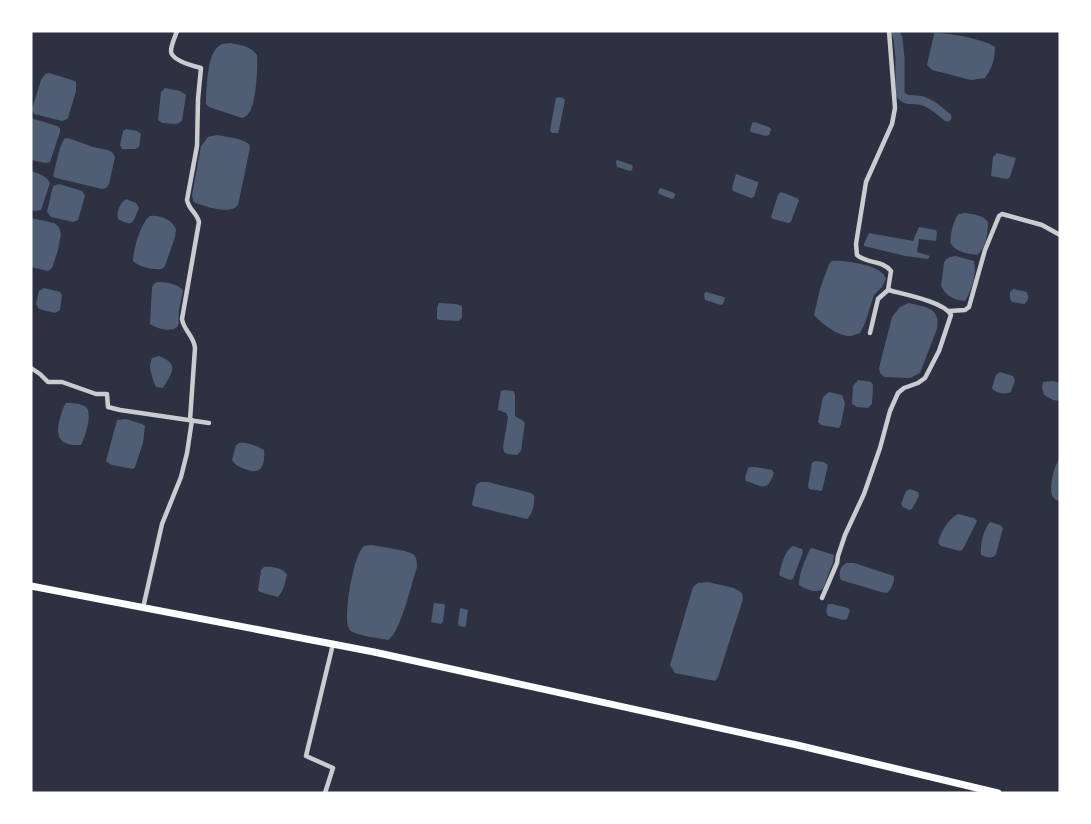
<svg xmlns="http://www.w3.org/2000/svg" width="1091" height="824" font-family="Montserrat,sans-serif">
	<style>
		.water { fill: #4f5d75 }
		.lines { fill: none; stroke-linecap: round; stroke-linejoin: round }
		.canal { stroke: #4f5d75; stroke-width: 9 }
		.minor { stroke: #caccd0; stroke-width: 4.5 }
		.primary { stroke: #fff; stroke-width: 7 }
	</style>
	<rect width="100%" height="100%" fill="#2d3142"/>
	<g class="water">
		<path d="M935,33C950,33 983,39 995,47C995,59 992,68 985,78L971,80L932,70L927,65L934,34Z"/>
		<path d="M230,43C240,45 251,46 257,55C258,68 256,103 249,113C246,117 246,116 242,118L209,107L206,104V99C207,86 207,54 219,46C222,43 226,44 230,43Z"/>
		<polygon points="49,73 72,80 76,82 76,91 68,118 65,120 62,121 34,114 32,109 41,80 45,74"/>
		<polygon points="165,88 180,91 186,95 182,121 177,124 162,123 158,120 161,92"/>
		<polygon points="559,97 563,98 565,100 559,130 558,133 552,133 550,130 556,98"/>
		<polygon points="31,118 57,126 60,128 60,132 50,162 46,163 31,160"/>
		<polygon points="754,122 769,127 771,129 769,135 766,136 751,132 750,131 752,123"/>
		<polygon points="126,129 137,131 141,134 139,147 135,149 122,149 120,145 123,131"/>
		<path d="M217,135C228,137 240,138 249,144L250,148L238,205C231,215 207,207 196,203L193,201L192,195L201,146L208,137Z"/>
		<polygon points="68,138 93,147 108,150 113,153 115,157 109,184 106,188 102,189 56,178 53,176 60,148 64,139"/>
		<polygon points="997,153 1016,158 1010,177 1007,179 991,176 993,157"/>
		<polygon points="617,160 632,165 633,166 632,170 630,171 617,167 616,162"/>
		<path d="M31,171C39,174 46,175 50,183L41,210L35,211L31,210Z"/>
		<polygon points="736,174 758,182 758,184 754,197 751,198 733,191 732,188"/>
		<polygon points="59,184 82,191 85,196 78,220 73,222 51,217 47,212 53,186"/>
		<polygon points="661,188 674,193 675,194 674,198 672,199 659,194 658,193 659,189"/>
		<polygon points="781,192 797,198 799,200 791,222 788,223 773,219 771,217 778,195"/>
		<path d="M126,199L136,203L139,208L134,220L131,223C127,224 122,221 118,219C116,212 120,203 126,199Z"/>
		<path d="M963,213C972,214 982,214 988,222C988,232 986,249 977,255C969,254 956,252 951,244C949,239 954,217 959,214C960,214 962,214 963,213Z"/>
		<path d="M150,216C160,215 171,219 176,229L175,237L165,266L162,269C153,270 139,267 133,261C133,250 141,222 150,216Z"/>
		<polygon points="31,218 54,223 59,227 61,234 58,250 52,268 48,271 31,267"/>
		<polygon points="919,227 936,230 937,233 936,241 919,239 917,252 930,256 928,259 905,256 864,246 864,244 869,233 913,241"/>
		<path d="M956,256L974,261C977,274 972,290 965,301C954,300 946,296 941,286L944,263C946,257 950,257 956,256Z"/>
		<path d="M832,261C844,260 874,265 882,273C884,274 885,277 886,279L882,287L874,295L865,323L860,333C857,334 854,335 851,336C839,337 822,324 814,315L820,289L829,264Z"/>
		<path d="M157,282C166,282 176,283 183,290C182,297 180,304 179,311C178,315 180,323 177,327C171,333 156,328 150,324L152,287L154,284Z"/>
		<polygon points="44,288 60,292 62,295 60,310 55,313 39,309 36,304 39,291"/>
		<path d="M1013,289L1027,292C1029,297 1029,301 1024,304L1012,302L1010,299V292Z"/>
		<polygon points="706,292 724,297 725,298 723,304 721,305 705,300 704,294"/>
		<polygon points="439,303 456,304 462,306 462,317 459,321 440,320 437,319 437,308"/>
		<path d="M909,303C925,307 941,307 937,329L920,373L910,378L884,377L880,373L879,368L892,317L900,307Z"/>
		<path d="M159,356C180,364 172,373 163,388L156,387C154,384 150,370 150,367C150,364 151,361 152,358Z"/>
		<path d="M1000,372L1013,376L1015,380L1011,392C1005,395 995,393 992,388L996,375Z"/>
		<polygon points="858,380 871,382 873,385 872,404 868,408 857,407 852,404 853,386"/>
		<polygon points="1053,381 1060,383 1060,401 1053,400 1044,395 1042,388 1043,382"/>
		<path d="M504,390L514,391L515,395V416C519,419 522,419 525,423L521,451L517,455L507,454L504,452L503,447L508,417L506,413L498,410V408L501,391Z"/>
		<polygon points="829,392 842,395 845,403 841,424 839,428 821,425 818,422 823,397"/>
		<path d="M66,403C72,403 81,403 86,407C93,413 85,438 81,445C63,446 55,440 59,422C61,415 62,409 66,403Z"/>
		<polygon points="126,419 142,424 145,426 143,443 135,467 133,469 112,465 107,462 106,461 117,420"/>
		<path d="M239,443C247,442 257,446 264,450C265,456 264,470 256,471C253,472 248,470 245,469C239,467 235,465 232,460L236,445Z"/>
		<path d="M1060,459V501C1056,500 1055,500 1053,497C1048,490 1054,464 1060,459Z"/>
		<polygon points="815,461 824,462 828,465 822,491 809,489 808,486 812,463"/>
		<path d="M750,467H755L772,470L774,473C767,493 762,486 746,481L745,478L748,468Z"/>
		<path d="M481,482H488L531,493L534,495C535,502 533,514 527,519L473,506L472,504L476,486L477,484Z"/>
		<polygon points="910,489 918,492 919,496 912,509 909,510 903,507 901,504 906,491"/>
		<path d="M958,514L974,518L977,521L963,549L960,551L941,546L938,543C940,533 948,519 958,514Z"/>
		<path d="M990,522L1000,525L1003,528L996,554C993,560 986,557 981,555C980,545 983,530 990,522Z"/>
		<path d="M372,545C381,547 408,550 414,555C417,558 417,563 417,567C412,582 400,634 388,640C378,638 359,636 351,631C341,624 353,566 358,556C359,552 362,549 364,546Z"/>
		<path d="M793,546L802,549L803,552L793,579L790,580L780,576L779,574C782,564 784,551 793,546Z"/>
		<path d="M812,548L834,555L833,562L823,589C816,594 805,589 799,585C799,573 805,560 810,549Z"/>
		<path d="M847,563H854L894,576C895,581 891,590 887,593L881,592L841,580C838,574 840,565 847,563Z"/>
		<path d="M264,567C271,566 284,568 287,575C285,582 284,591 278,597L260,592L258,590L261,570Z"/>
		<polygon points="708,582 734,588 742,593 743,599 718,677 715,681 675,673 670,665 693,587 698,583"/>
		<polygon points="434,603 444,604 445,606 443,621 441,624 431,622"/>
		<polygon points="828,604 832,604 848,608 850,611 847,619 843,620 828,616 826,611"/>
		<polygon points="461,608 468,610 466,625 465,627 459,626 458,624 460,609"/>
	</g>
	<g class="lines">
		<path class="canal" d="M895,31L898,39L900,58V94C907,103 914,98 923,101C933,104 939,111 947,117"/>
		<g class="minor">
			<path d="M177,31C175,37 171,45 171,51C171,60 193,66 201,68L198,99L197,146L187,200C189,210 197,213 199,222L182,319C184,331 194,336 195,348L190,420"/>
			<polyline points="949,311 965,310 969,307 985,250 999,216 1002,214 1042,225 1060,235"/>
			<path d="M870,333L878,299L888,290L891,271C883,260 867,264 857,255L856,244L866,182L892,124L895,108L889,31"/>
			<polyline points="31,368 40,374 48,382 62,382 96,394 107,394 108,407 120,410 209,423"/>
			<path d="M822,598L837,563L838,556L845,535L864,494L880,448L890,411L898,393L904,388L918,383L925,378L939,351L951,315C945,302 903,294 888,290"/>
			<polyline points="143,608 162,524 181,477 187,453 192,420"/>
			<polyline points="325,793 333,768 306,756 333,644"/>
		</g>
		<polyline class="primary" points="31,586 374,652 797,745 998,793"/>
	</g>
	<rect width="1091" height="824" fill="none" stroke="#ffffff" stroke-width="65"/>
</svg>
